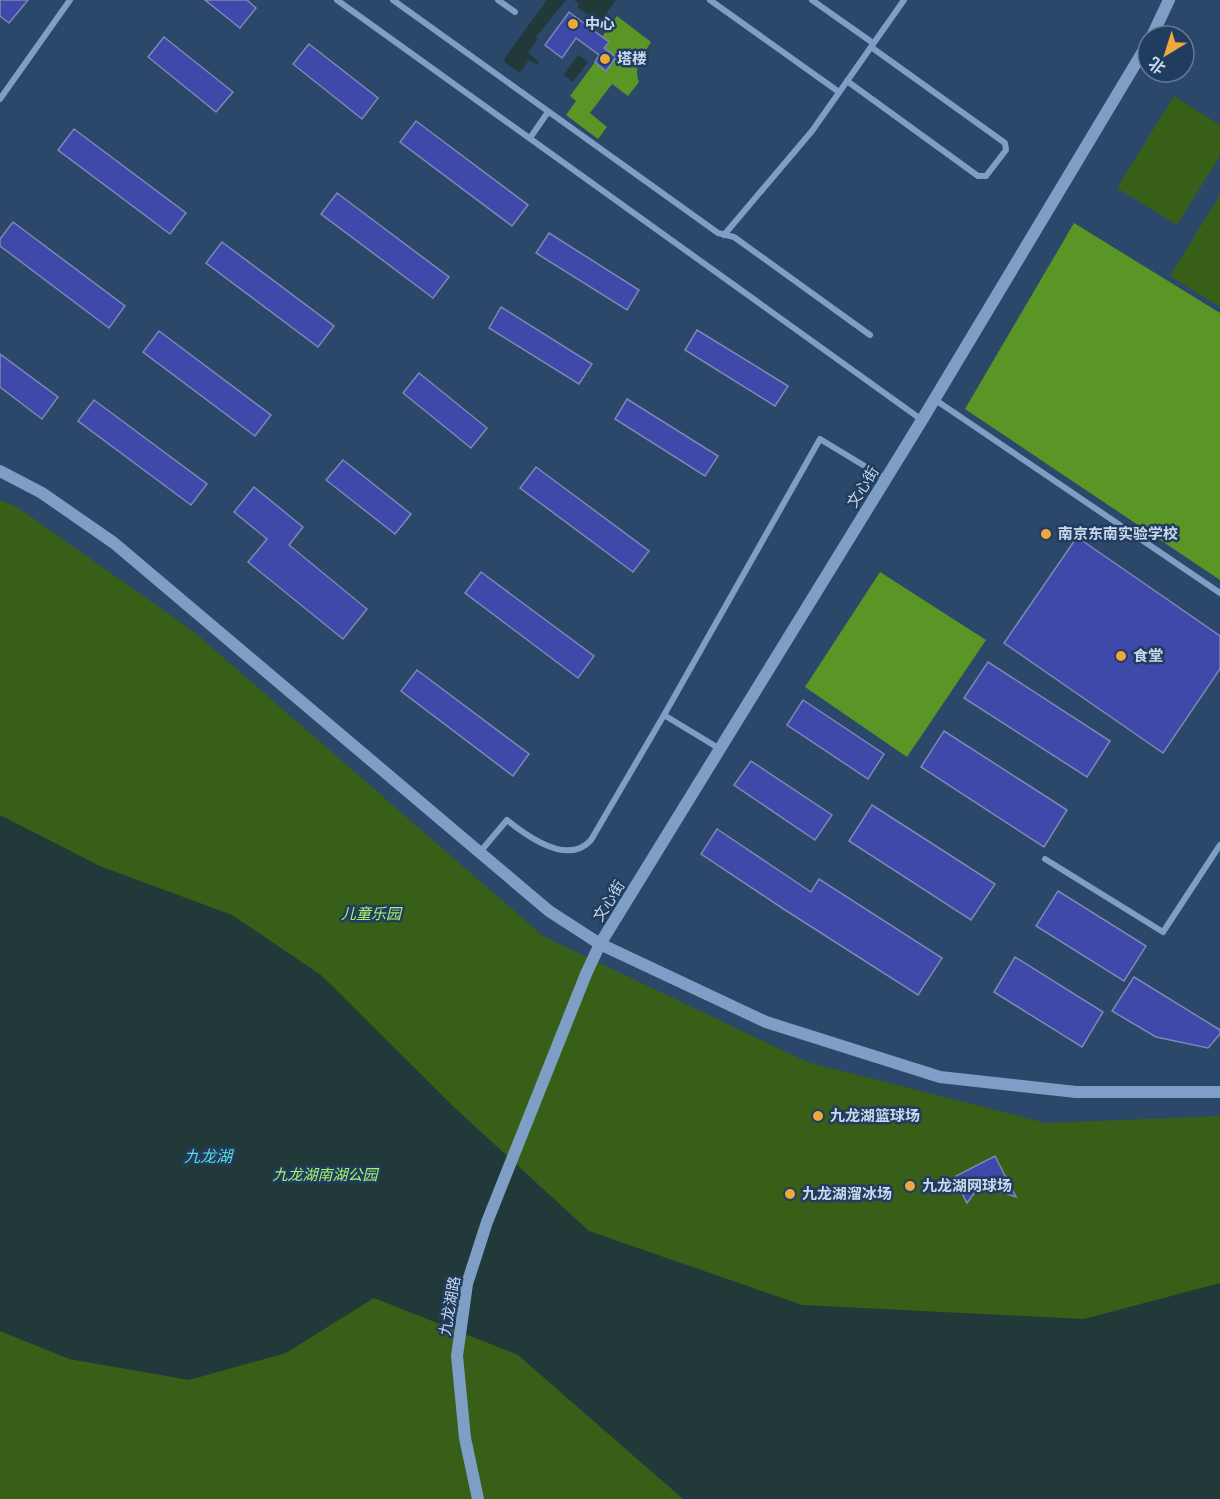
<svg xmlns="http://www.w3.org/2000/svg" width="1220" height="1499" font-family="'PT Serif','Noto Sans SC',serif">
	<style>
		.green { fill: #385f18 }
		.forest { fill: #5a9626 }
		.water { fill: #213a39 }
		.building { fill: #3e49aa; stroke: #7d88b4; stroke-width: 1.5 }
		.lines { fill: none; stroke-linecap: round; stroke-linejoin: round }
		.street { stroke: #7e9ec5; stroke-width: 6 }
		.secondary { stroke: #7e9ec5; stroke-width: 12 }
		.poi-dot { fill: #eea83c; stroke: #203c5e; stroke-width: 2 }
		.labels { text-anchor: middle; stroke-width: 5; stroke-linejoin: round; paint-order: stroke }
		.poi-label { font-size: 15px; font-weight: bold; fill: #c9d9ee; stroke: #203c5e; text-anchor: start }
		.street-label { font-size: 15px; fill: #c9d9ee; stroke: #203c5e }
		.park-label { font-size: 15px; font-style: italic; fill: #a6f46d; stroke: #203c5e }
		.water-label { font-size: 16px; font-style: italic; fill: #5edbda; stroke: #203c5e }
	</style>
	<rect width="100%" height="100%" fill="#2b476a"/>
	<g class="green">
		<polygon points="1174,96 1220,125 1220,156 1177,225 1117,188"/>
		<polygon points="1220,195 1220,307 1170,276"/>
		<polygon points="0,500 17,507 193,631 543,936 807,1062 1046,1123 1220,1116 1220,1499 0,1499"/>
	</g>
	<g class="forest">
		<path d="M617,16L651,42C643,55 633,66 639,82L628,96L612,84L590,113L607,127L598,139L566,115L576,101L570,96L595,62L606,71L616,57L604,48L609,42L602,37Z"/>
		<polygon points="1074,223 1220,313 1220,580 965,409"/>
		<polygon points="880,572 986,640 907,757 805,687"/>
	</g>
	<g class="water">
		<polygon points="547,0 566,0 536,37 538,39 528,53 539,62 537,65 529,60 520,73 505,62 504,59"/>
		<polygon points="574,0 616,0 599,23 577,7 579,4"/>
		<polygon points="578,55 588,62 573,82 564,75"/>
		<polygon points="0,815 100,866 232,915 321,975 456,1109 589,1231 802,1305 1084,1319 1220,1283 1220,1499 683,1499 518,1355 374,1298 286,1353 189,1380 69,1359 0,1331"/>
	</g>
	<g class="building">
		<polygon points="0,0 28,0 9,23 0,16"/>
		<polygon points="205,0 247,0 256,8 240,28"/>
		<polygon points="569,12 609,42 604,48 616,57 606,71 595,62 599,55 576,38 562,58 545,45"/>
		<polygon points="164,37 233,92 216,112 148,57"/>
		<polygon points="309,44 378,98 362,119 293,64"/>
		<polygon points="416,121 528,205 512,226 400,142"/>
		<polygon points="74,129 186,213 170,234 58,150"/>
		<polygon points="337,193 449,277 433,298 321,214"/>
		<polygon points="13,222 125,306 109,328 0,246 0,239"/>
		<polygon points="549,233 639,290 627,310 536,253"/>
		<polygon points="222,242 334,326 318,347 206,263"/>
		<polygon points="501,307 592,364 579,384 489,328"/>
		<polygon points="697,330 788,386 775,406 685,350"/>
		<polygon points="159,331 271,415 255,436 143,352"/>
		<polygon points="0,354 58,397 42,419 0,387"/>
		<polygon points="419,373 487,428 471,448 403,393"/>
		<polygon points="627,399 718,456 705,476 615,419"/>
		<polygon points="94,400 207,484 191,505 78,421"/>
		<polygon points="343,460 411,514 395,534 326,480"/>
		<polygon points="536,467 649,551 633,572 520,488"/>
		<polygon points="254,487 303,527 289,545 367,609 343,639 248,562 267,539 234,512"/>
		<polygon points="1077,537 1220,636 1220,669 1163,753 1004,643"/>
		<polygon points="481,572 594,656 578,678 465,593"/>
		<polygon points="988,662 1110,741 1087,777 964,698"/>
		<polygon points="417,670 529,754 513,776 401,691"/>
		<polygon points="803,700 884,754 868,779 787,725"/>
		<polygon points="944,731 1067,810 1044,847 921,767"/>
		<polygon points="751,761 832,815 815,840 734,785"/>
		<polygon points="872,805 995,884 971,920 849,841"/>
		<polygon points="717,829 811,892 819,879 942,958 918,995 782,908 701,854"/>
		<polygon points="1058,891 1146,946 1124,981 1036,926"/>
		<polygon points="1015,957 1103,1012 1082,1047 994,992"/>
		<polygon points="1134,977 1220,1030 1220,1034 1208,1048 1156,1037 1112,1011"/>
		<polygon points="995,1156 1016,1197 980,1185 967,1203 954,1177"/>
	</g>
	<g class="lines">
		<g class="street">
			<polyline points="337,0 922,420"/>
			<polyline points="393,0 718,233 734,237 870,335"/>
			<polyline points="498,0 515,12"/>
			<polyline points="710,0 839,92"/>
			<polyline points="812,0 873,43"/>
			<polyline points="847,81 978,176 986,176 1006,150 1005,143 871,47"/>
			<polyline points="0,99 70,0"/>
			<polyline points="530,138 548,112"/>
			<polyline points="724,235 812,131 904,0"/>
			<polyline points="934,399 1220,593"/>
			<polyline points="664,715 820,439 886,479"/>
			<path d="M480,852L507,820C528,837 568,866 591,840L664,715L720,749"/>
			<polyline points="1045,859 1163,932 1220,845"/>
		</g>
		<g class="secondary">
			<polyline points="1152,36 1169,0"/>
			<polyline points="0,471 42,493 114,543 549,911 600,944 766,1022 940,1077 1076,1092 1220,1092"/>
			<polyline points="478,1499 465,1438 457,1356 467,1284 487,1222 586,974 600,944 922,420 1148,43"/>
		</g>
	</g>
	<g class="poi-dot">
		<circle cx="573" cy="24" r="6"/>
		<circle cx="605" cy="59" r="6"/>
		<circle cx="1046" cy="534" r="6"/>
		<circle cx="1121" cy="656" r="6"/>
		<circle cx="818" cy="1116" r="6"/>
		<circle cx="910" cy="1186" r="6"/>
		<circle cx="790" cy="1194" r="6"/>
	</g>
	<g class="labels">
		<g class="poi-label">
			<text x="585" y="29">中心</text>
			<text x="617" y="64">塔楼</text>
			<text x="1058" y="539">南京东南实验学校</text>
			<text x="1133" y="661">食堂</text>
			<text x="830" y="1121">九龙湖篮球场</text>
			<text x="922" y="1191">九龙湖网球场</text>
			<text x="802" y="1199">九龙湖溜冰场</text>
		</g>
		<g class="street-label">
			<text transform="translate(863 487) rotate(-58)" y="5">文心街</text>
			<text transform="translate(609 901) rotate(-58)" y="5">文心街</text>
			<text transform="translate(450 1306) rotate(-80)" y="5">九龙湖路</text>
		</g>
		<g class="park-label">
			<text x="371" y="919">儿童乐园</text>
			<text x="325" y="1180">九龙湖南湖公园</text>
		</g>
		<g class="water-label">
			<text x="208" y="1162">九龙湖</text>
		</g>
	</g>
	<g transform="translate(1166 54) rotate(218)"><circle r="28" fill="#203c5e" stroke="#647b98" stroke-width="1.5"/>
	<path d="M0-4.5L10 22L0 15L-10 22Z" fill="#eea83c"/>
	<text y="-9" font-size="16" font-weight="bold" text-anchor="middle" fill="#c9d9ee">北</text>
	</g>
</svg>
